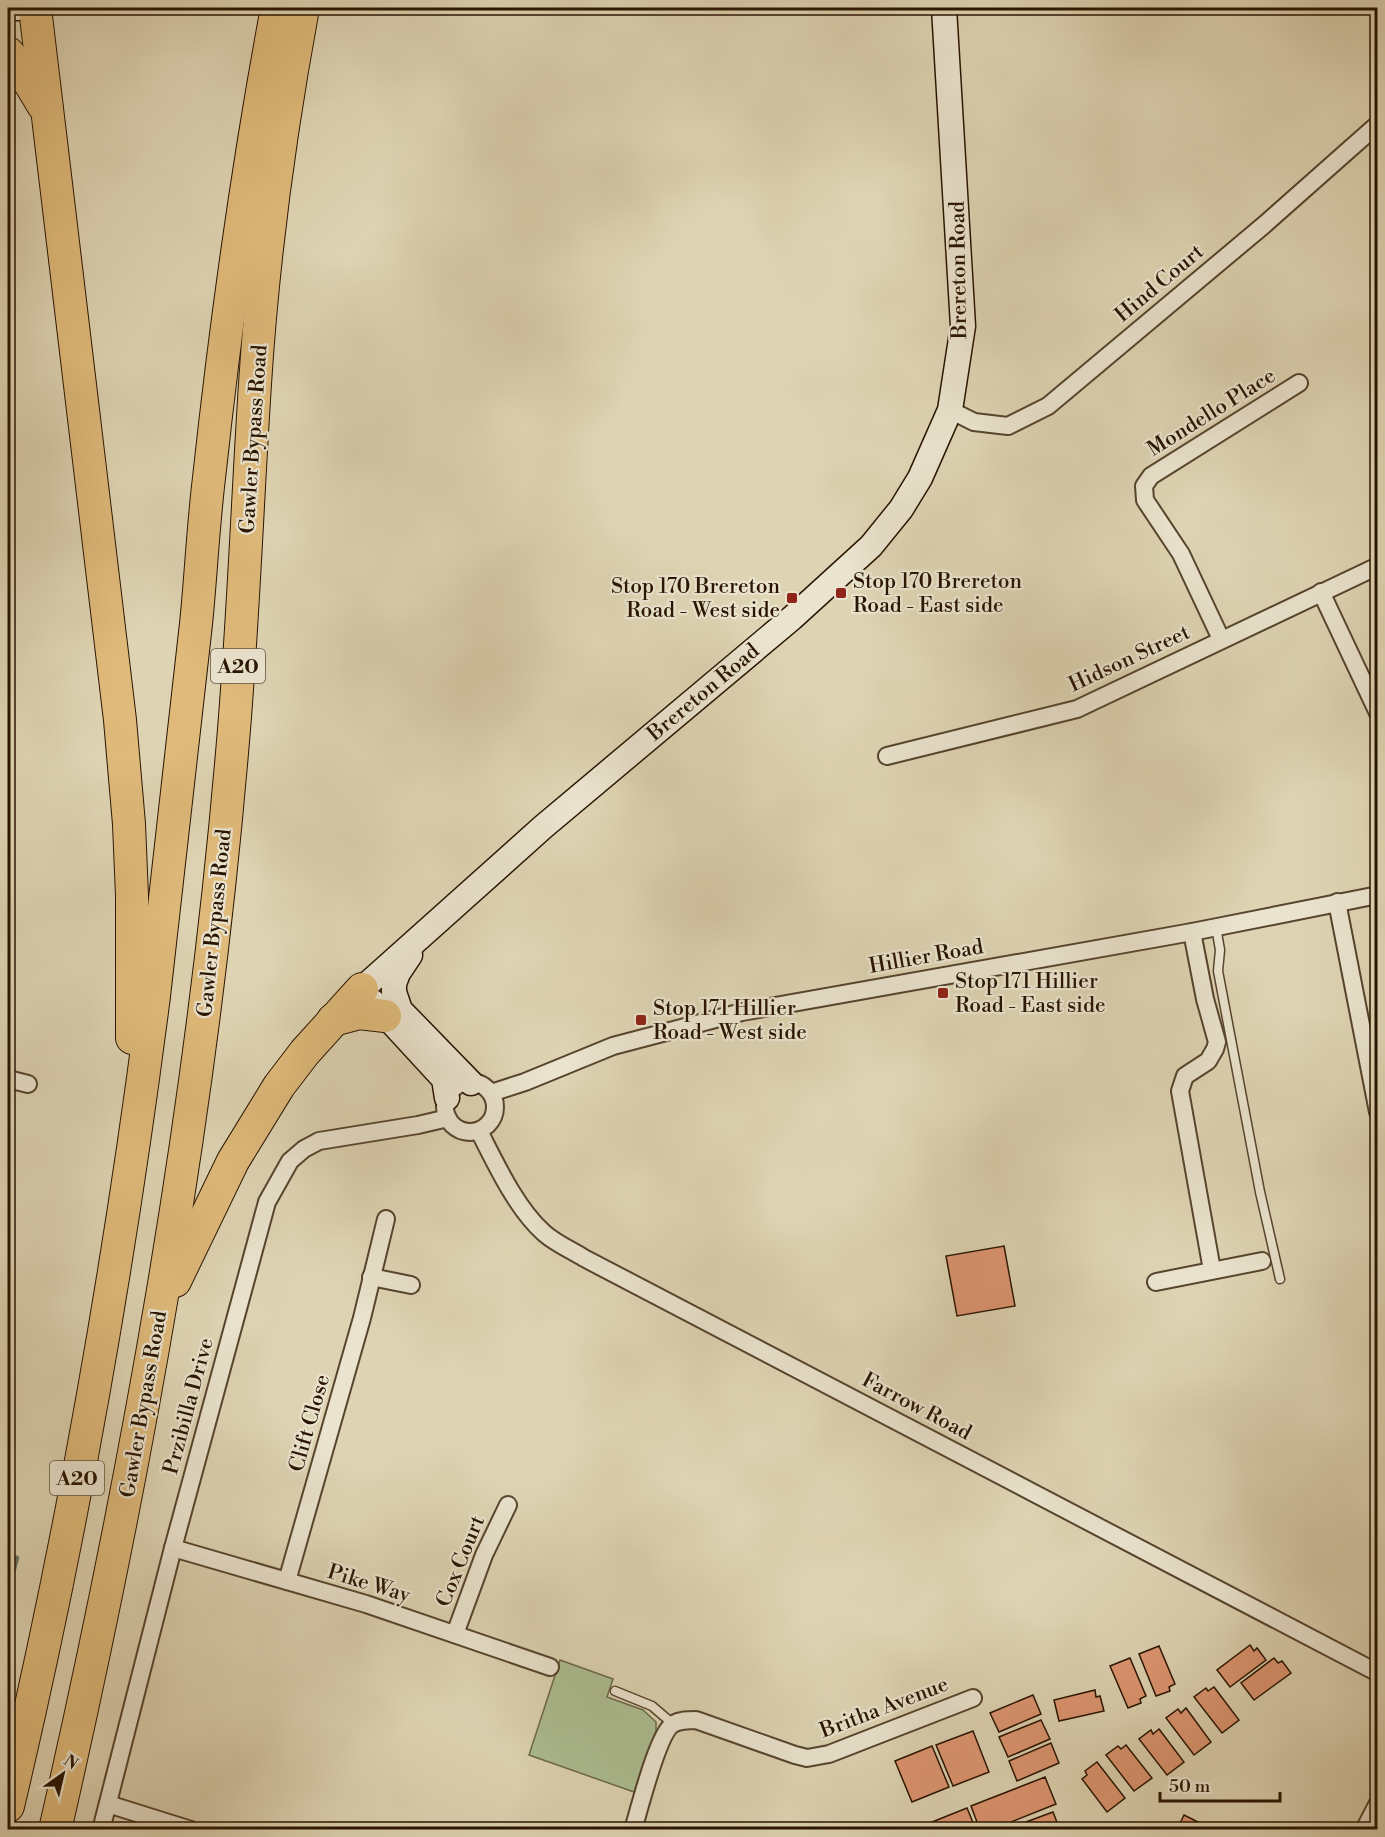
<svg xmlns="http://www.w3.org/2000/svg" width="1385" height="1837" font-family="'Libre Bodoni',serif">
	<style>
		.green { fill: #acbe91; stroke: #6a6948; stroke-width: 1.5 }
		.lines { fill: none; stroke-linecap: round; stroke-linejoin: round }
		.stream { stroke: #697765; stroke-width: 4.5 }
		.building { fill: #de9672; stroke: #281400; stroke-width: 1.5 }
		.lane-casing { stroke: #56442d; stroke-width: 11 }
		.street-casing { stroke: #56442d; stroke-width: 20 }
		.secondary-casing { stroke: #281400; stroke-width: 27 }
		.highway-casing { stroke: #281400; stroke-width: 34 }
		.lane { stroke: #eae3ce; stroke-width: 8 }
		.street { stroke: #eae3ce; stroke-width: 16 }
		.secondary { stroke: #eae3ce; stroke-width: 24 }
		.highway { stroke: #dfba7a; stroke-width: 32 }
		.poi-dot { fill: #8f2418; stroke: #eae3ce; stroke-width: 2 }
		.labels { text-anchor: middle; stroke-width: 4.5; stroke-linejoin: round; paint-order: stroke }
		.shield { fill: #eae3ce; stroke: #62523e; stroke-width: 1.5 }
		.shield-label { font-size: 20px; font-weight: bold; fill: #281400 }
		.street-label { font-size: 21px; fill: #281400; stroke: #eae3ce }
		.poi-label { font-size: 21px; fill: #281400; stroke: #eae3ce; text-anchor: start }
	</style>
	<rect width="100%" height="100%" fill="#ded4b3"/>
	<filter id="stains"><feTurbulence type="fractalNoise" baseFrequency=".00333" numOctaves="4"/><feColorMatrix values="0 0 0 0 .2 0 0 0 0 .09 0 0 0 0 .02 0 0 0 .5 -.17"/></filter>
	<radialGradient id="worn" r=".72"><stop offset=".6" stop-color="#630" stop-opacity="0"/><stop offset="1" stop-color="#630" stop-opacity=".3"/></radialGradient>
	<polygon class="green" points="560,1660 613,1679 607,1697 643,1710 656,1722 656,1731 634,1792 529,1755"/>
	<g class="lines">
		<polyline class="stream" points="8,1555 17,1558 8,1591"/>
	</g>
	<g class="building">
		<polygon points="1004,1246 1015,1306 957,1316 946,1256"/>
		<polygon points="1250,1645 1254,1651 1257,1648 1266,1660 1230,1687 1217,1670"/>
		<polygon points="1159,1646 1175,1684 1169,1687 1170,1691 1156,1696 1139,1654"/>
		<polygon points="1130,1658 1146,1696 1140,1699 1141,1703 1128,1708 1110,1666"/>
		<polygon points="1274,1658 1278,1663 1282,1661 1291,1673 1254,1700 1241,1683"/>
		<polygon points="1214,1687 1239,1720 1222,1733 1194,1697 1206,1688 1208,1691"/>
		<polygon points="1095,1690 1096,1697 1100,1696 1104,1711 1059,1721 1054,1700"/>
		<polygon points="1033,1695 1041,1714 999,1732 990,1713"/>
		<polygon points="1186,1708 1211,1742 1194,1755 1166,1718 1178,1709 1181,1713"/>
		<polygon points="1041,1720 1050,1739 1008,1757 999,1737"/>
		<polygon points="1159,1729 1184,1762 1167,1775 1139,1739 1151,1730 1153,1734"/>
		<polygon points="973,1731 989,1772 953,1786 936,1745"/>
		<polygon points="1051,1743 1059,1763 1017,1781 1009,1761"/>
		<polygon points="1126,1745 1152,1778 1134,1791 1106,1755 1118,1746 1121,1749"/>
		<polygon points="932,1746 949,1787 912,1802 895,1761"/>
		<polygon points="1097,1762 1125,1798 1107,1812 1082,1779 1087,1775 1085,1771"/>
		<polygon points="1045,1777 1056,1804 991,1830 980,1830 971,1806"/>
		<polygon points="967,1808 976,1830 912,1830"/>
		<polygon points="1053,1812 1060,1830 1029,1830 1026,1822"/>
		<polygon points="1184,1815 1204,1825 1201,1830 1177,1830"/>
	</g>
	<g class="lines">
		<defs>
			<g id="lane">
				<polyline points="1216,927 1220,950 1218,971 1260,1192 1280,1279"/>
				<polyline points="615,1691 652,1706 673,1724"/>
			</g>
			<g id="street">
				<polyline points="950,410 974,422 1008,426 1048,406 1264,225 1378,124"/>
				<polyline points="1321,592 1378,713"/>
				<polyline points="1221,639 1181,554 1145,500 1144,486 1151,476 1299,383"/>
				<polyline points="887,756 1077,709 1378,566"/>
				<polyline points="1337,902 1378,1112"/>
				<polyline points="1192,932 1205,999 1217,1042 1215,1049 1208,1061 1185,1076 1180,1091 1212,1270"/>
				<polyline points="8,1079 28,1084"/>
				<circle cx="470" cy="1107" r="25"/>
				<polyline points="491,1093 525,1082 613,1046 742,1012 1192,932 1378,895"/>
				<path d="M479,1131C496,1164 516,1208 544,1233C555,1243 571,1250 584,1258L1378,1673"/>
				<polyline points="371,1277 411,1285"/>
				<polyline points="1156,1282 1262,1261"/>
				<polyline points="173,1548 366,1604 550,1667"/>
				<polyline points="287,1581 362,1318 386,1219"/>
				<polyline points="455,1634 484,1555 508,1505"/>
				<polyline points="108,1804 191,1830"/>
				<polyline points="101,1830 173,1548 267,1202 290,1161 304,1149 319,1141 418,1125 448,1118"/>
				<path d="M633,1830C639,1810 658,1733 673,1724C680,1720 688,1720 696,1720L795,1755L807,1758L829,1754L973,1698"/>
				<polyline points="1364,1830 1378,1803"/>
			</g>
			<g id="secondary">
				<polyline points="8,8 18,8"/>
				<polyline points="410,955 398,973 394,984 394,992 400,1010 471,1083"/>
				<polyline points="362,989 543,827 792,618 871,546 901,509 920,478 950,410 963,326 944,8"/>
				<polyline points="373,1002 444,1079 447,1098"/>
			</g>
			<g id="highway">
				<polyline points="35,8 120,720 129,824 132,896 132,1038"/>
				<polyline points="8,53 22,70 43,105"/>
				<polyline points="333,1020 359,1013 385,1016"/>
				<polyline points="175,1281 233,1161 279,1086 305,1052 362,989"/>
				<path d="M8,1806C71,1540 119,1268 154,996C169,872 183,748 196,624C201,575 203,527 209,478C226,321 248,163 277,8"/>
				<path d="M55,1830C136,1475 201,1116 232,753C243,630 247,507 255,384C263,258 280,132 303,8"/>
			</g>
		</defs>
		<use href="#lane" class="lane-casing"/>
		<use href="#street" class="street-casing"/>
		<use href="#secondary" class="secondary-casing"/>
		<use href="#highway" class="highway-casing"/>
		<use href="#lane" class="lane"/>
		<use href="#street" class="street"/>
		<use href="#secondary" class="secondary"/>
		<use href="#highway" class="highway"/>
	</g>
	<g class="poi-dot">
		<rect x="835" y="587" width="12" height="12" rx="3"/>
		<rect x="786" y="592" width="12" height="12" rx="3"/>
		<rect x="937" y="987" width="12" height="12" rx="3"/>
		<rect x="635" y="1014" width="12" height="12" rx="3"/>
	</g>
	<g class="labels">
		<g class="shield">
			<rect x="211" y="649" width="54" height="34" rx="4.5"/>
			<rect x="50" y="1461" width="54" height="34" rx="4.5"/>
		</g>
		<g class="shield-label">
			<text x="238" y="673">A20</text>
			<text x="77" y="1485">A20</text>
		</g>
		<g class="street-label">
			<text transform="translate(958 270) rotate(-91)" y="7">Brereton Road</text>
			<text transform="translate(1159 283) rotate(-40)" y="7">Hind Court</text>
			<text transform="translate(1211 412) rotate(-32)" y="7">Mondello Place</text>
			<text transform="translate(253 439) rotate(-86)" y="7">Gawler Bypass Road</text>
			<text transform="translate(1129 658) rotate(-25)" y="7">Hidson Street</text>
			<text transform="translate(703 692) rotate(-40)" y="7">Brereton Road</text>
			<text transform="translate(214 923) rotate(-84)" y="7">Gawler Bypass Road</text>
			<text transform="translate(926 956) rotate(-10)" y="7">Hillier Road</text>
			<text transform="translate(143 1404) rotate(-80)" y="7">Gawler Bypass Road</text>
			<text transform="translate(188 1406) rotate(-75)" y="7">Przibilla Drive</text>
			<text transform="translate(917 1406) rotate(28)" y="7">Farrow Road</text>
			<text transform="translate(309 1423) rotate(-74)" y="7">Clift Close</text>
			<text transform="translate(460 1561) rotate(-68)" y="7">Cox Court</text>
			<text transform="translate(369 1583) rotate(17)" y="7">Pike Way</text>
			<text transform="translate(884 1707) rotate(-21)" y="7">Britha Avenue</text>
		</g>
		<g class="poi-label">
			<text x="853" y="588">Stop 170 Brereton<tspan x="853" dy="24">Road - East side</tspan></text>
			<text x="780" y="593" text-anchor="end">Stop 170 Brereton<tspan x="780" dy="24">Road - West side</tspan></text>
			<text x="955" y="988">Stop 171 Hillier<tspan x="955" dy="24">Road - East side</tspan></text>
			<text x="653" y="1015">Stop 171 Hillier<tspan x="653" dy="24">Road - West side</tspan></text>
		</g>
	</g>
	<rect width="1385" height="1837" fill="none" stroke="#ded4b3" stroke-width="30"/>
	<rect x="9" y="9" width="1367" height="1819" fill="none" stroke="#281400" stroke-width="3"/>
	<rect x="15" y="15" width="1355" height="1807" fill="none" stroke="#281400" stroke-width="1.5"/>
	<g transform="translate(63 1774) rotate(34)" stroke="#eae3ce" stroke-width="4.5" paint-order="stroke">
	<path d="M0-4.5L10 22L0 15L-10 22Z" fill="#281400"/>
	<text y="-9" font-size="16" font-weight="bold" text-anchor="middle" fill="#281400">N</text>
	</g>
	<path d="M1160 1792v9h120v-9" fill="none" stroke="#281400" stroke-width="3"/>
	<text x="1169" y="1792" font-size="18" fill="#281400" stroke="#eae3ce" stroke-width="4.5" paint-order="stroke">50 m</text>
	<rect width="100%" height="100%" filter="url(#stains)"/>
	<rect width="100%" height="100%" fill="url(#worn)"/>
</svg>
